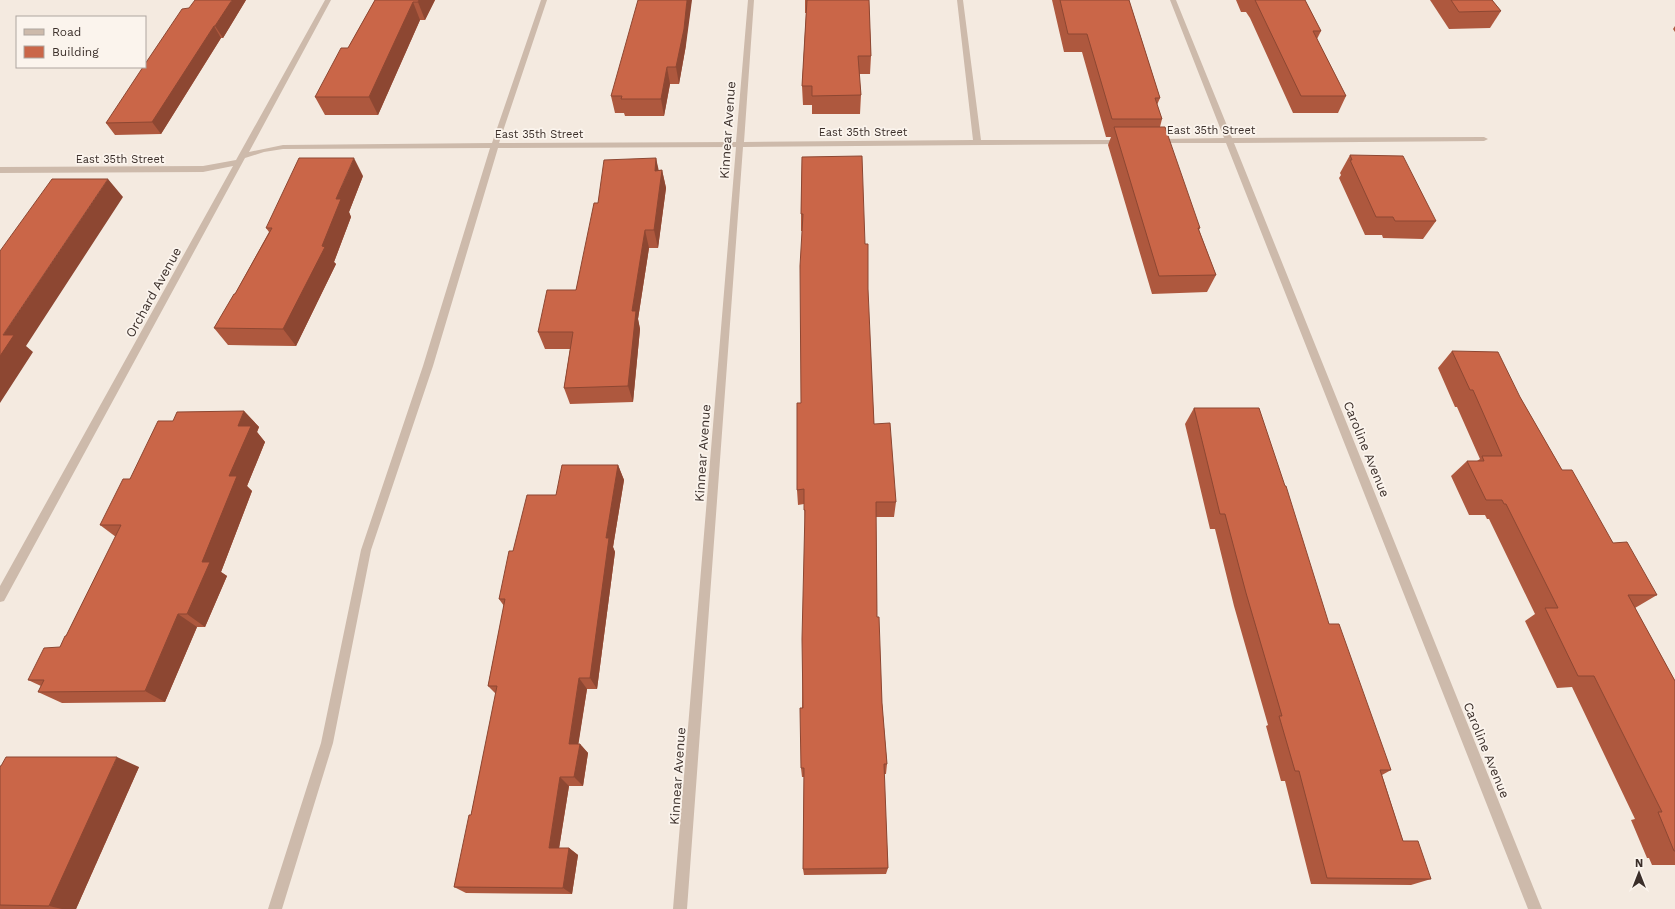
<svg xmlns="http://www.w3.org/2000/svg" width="1675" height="909" font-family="'Work Sans',sans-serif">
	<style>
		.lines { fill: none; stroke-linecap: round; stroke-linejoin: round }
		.minor { fill: #cdbaab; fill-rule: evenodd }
		.wall { fill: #ae583e }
		.shaded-wall { fill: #8d4732 }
		.building { fill: #ca6648; stroke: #8d4732 }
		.labels { text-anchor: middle; stroke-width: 3.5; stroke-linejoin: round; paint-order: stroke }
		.far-street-label { font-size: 11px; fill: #3b2f2a; stroke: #fbf4ed }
		.street-label { font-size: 13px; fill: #3b2f2a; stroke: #fbf4ed }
	</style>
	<rect width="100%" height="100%" fill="#f4eae0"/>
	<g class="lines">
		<g class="minor">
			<polygon points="325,0 331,0 249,152 283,145 492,143 541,0 547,0 499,143 736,142 748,0 754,0 744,142 973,140 957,0 963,0 981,140 1122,140 1126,142 1122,144 743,147 687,909 673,909 736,147 498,148 433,366 371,550 333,743 282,909 268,909 321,743 361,550 423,366 490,148 283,149 264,152 245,158 4,601 0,602 0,586 233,166 203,172 0,173 0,167 203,166 236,160"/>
			<polygon points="1170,0 1176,0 1232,138 1484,137 1488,139 1484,141 1234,143 1542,909 1528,909 1226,143 1158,143 1154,141 1158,139 1224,138"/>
		</g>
	</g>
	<g class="wall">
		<polygon points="246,0 223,38 221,38 161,134 115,135 106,123 189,8"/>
		<polygon points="375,0 435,0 425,20 420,20 378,115 325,115 315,97 348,48"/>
		<polygon points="805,0 869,0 871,56 870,74 859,74 861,95 860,114 812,114 812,105 803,105 802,86 806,13 805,13"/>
		<polygon points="1052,0 1129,0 1160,98 1157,105 1162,119 1160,127 1200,228 1199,230 1216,275 1207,292 1152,294 1108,145 1111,137 1106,137 1082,52 1064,52"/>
		<polygon points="1236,0 1305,0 1321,31 1317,39 1346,96 1338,113 1293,113 1250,18 1246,12 1241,12"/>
		<polygon points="1430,0 1492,0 1501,11 1490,28 1449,29"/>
		<polygon points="1675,26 1675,32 1673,29"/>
		<polygon points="686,45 679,84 670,84 664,116 625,116 624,113 615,113 611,96"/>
		<polygon points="1350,155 1436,221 1423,239 1383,238 1382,235 1365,235 1339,178 1341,175 1340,173"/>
		<polygon points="802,157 865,244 874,424 896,502 894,517 876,517 877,617 882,703 887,764 886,774 884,774 888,868 886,874 804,875 803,869 804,777 802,777 801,768 805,525 804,504 798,505 797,490 801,403 802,231 801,231 801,214"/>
		<polygon points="656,158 658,170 662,170 666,188 658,248 649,248 638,319 640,329 633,402 570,404 564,388 570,349 545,349 538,332 576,290 598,203"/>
		<polygon points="363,176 349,212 351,217 334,262 336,264 296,346 228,345 214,328 235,294 269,232 266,228"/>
		<polygon points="1452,351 1520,397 1562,470 1613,543 1657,595 1635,608 1675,681 1675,865 1652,865 1649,858 1647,858 1631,820 1635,819 1572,687 1557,688 1525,621 1535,614 1489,519 1487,519 1485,515 1469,515 1451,476 1467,461 1477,461 1480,459 1457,407 1455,407 1438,368"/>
		<polygon points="1194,408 1329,624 1391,770 1382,775 1403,841 1431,879 1411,885 1311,884 1285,781 1281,781 1266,726 1268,725 1234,606 1215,529 1210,529 1185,424"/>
		<polygon points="244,411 259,427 257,432 265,442 247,486 252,491 221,572 227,576 205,627 197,627 165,702 62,703 38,692 41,686 28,680 60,647 66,636 116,537 100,525 130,479 173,421"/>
		<polygon points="618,465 624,480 613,547 615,552 597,689 587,689 578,744 580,744 588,753 583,786 569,786 559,848 569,848 578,855 572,894 466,893 454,887 471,815 496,694 488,686 504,606 499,599 513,551 556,495"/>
		<polygon points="0,766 139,767 76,909 0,909"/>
	</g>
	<g class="shaded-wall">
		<polygon points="232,0 246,0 223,38 215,26"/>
		<polygon points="419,0 435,0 425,20 418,2"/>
		<polygon points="687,0 692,0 686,45 679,84 676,67"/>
		<polygon points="413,2 420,20 378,115 369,97"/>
		<polygon points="214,26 221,38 161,134 152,122"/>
		<polygon points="667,67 670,84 664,116 661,99"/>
		<polygon points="354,158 363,176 349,212 351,217 334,262 336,264 296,346 283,329 322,246 336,199"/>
		<polygon points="656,158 660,176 655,171"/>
		<polygon points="662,170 666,188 658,248 654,230"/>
		<polygon points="108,179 123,197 26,346 33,352 0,403 0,356 3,335"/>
		<polygon points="645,230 649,248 638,319 640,329 633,402 628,386 632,311"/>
		<polygon points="244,411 259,427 257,432 265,442 247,486 252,491 221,572 227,576 205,627 187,614 202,562 229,476 238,426"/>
		<polygon points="618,465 624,480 613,547 615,552 597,689 590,678 606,538"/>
		<polygon points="178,614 197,627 165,702 145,691"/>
		<polygon points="579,678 587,689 577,753 569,744"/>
		<polygon points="580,744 588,753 583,786 574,777"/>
		<polygon points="117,757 139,767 76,909 62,909 49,906"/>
		<polygon points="560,777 569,786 558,855 549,848"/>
		<polygon points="569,848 578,855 572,894 563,888"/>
	</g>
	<g class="building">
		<polygon points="195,0 232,0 215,26 214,26 152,122 106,123 143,67 145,67 145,64 182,9 189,8"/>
		<polygon points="375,0 419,0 418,2 413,2 369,97 315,97 341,48 348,48"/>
		<polygon points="638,0 687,0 684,29 676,67 667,67 661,99 621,99 622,96 611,96"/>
		<polygon points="807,0 869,0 871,56 858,56 861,95 812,96 812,86 802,86"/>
		<polygon points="1060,0 1129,0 1160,98 1155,98 1162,119 1112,119 1087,34 1068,34"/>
		<polygon points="1255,0 1305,0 1321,31 1313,31 1346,96 1301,96"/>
		<polygon points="1451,0 1492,0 1501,11 1459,12"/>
		<polygon points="1114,127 1165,127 1200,228 1198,228 1216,275 1159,276"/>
		<polygon points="1350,155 1403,156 1436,221 1395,221 1393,217 1376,217 1350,160 1352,160"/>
		<polygon points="862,156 865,244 868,244 868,289 874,424 890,423 896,502 876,502 877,617 879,617 882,703 887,764 884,764 888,868 803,869 804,768 801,768 800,708 803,708 802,639 805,510 804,510 804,489 797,490 797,403 801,403 800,266 803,214 801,214 802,157"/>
		<polygon points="299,158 354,158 336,199 341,199 322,246 325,247 283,329 214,328 234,294 235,294 272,228 266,228"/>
		<polygon points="656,158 655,171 662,170 654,230 645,230 632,311 636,311 628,386 564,388 573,332 538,332 547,290 576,290 594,203 598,203 604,160"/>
		<polygon points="52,179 108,179 3,335 14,335 0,356 0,251"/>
		<polygon points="1452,351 1498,352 1520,397 1562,470 1572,470 1613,543 1627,542 1657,595 1628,595 1675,681 1675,851 1674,851 1658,812 1662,812 1594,676 1578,676 1545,608 1558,608 1506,504 1504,504 1502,500 1486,500 1467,461 1484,461 1482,456 1502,456 1473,390 1470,390"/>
		<polygon points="1194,408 1259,408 1285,486 1286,486 1329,624 1339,624 1391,770 1380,770 1403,841 1418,841 1431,879 1327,878 1299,771 1295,771 1279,716 1282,716 1246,593 1225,514 1220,514"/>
		<polygon points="244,411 238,426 251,426 229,476 237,476 202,562 210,562 187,614 178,614 145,691 38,692 44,680 28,680 44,648 60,647 65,636 66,636 121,525 100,525 123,479 130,479 158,421 173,421 177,412"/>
		<polygon points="562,465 618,465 606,538 609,538 590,678 579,678 569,744 580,744 574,777 560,777 549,848 569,848 563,888 454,887 469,815 471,815 497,686 488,686 505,599 499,599 509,551 513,551 527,495 556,495"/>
		<polygon points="6,757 117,757 49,906 0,905 0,766 1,766"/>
	</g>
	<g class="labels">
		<g class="far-street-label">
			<text x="1211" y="134">East 35th Street</text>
			<text x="863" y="136">East 35th Street</text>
			<text x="539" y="138">East 35th Street</text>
			<text x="120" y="163">East 35th Street</text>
		</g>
		<g class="street-label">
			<text transform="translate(727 130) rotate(-86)" y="5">Kinnear Avenue</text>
			<text transform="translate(153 292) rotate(-61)" y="5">Orchard Avenue</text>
			<text transform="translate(1367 449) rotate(68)" y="5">Caroline Avenue</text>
			<text transform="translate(702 453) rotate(-86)" y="5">Kinnear Avenue</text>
			<text transform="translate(1487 750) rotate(68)" y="5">Caroline Avenue</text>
			<text transform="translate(677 776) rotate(-86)" y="5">Kinnear Avenue</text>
		</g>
	</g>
	<rect x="16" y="16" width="130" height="52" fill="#fbf4ed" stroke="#aea59f"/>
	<rect x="24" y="29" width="20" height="6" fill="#cdbaab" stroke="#aea59f"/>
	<text x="52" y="36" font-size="12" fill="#3b2f2a">Road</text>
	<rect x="24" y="46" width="20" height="12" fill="#ca6648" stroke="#aea59f"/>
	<text x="52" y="56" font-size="12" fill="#3b2f2a">Building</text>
	<g transform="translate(1639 873)" stroke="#fbf4ed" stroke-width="3" paint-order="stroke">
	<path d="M0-3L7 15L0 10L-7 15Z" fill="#3b2f2a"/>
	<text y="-6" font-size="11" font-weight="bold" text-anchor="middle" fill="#3b2f2a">N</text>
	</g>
</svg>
